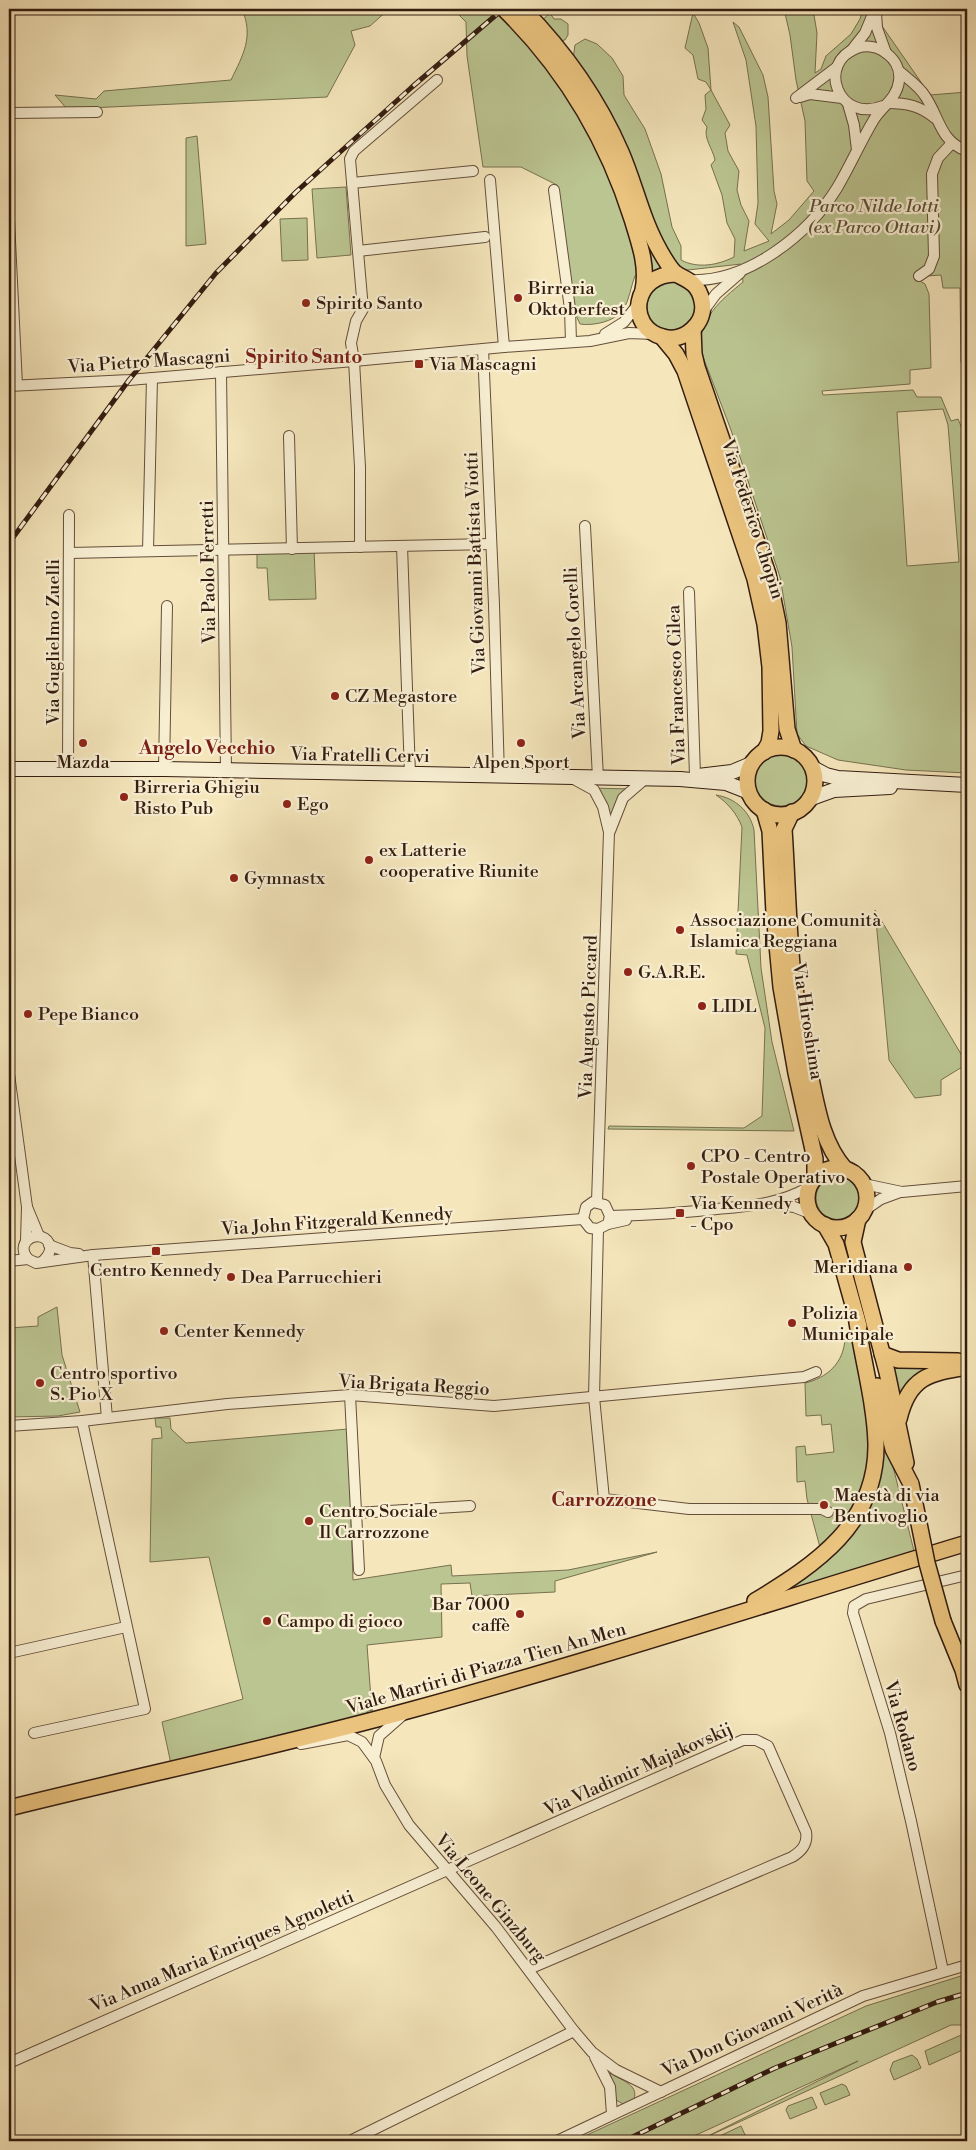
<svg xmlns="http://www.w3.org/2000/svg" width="976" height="2150" font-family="'Libre Bodoni',serif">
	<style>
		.green { fill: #bbc591; stroke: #777050; fill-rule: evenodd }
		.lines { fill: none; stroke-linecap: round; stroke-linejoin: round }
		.minor-casing { stroke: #644e3b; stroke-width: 12 }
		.secondary-casing { stroke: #331c10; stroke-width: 16 }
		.primary-casing { stroke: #331c10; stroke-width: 18 }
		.minor { stroke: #f8efd3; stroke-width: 10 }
		.secondary { stroke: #f8efd3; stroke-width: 14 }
		.primary { stroke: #eac37e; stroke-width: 15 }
		.rail-casing { stroke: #331c10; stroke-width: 5 }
		.rail { stroke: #f8efd3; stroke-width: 3; stroke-dasharray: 9; stroke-linecap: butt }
		.primary-bridge-casing { stroke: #331c10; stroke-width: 18; stroke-linecap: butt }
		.primary-bridge { stroke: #eac37e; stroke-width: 15 }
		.poi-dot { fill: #8f2418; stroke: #f8efd3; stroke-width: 2 }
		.labels { text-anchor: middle; stroke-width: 4.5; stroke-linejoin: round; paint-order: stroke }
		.park-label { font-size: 18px; font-style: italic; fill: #5c4f37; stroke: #f8efd3 }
		.poi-label { font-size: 18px; fill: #331c10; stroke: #f8efd3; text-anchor: start }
		.street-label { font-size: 18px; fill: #331c10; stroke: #f8efd3 }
		.neighbourhood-label { font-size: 19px; font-weight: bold; fill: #7a1f14; stroke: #f8efd3 }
	</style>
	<rect width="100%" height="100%" fill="#f5e6bb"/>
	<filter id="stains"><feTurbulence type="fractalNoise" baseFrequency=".004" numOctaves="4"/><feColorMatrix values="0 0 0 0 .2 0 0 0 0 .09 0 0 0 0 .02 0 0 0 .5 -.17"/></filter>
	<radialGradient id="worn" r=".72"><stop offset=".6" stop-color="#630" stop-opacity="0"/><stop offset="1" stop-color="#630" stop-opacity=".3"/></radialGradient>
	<g class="green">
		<path d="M242,9H389L370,26L351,31L355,45L327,97L67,109L55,95L96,99L104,91L231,80C243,55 254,37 242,9Z"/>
		<path d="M453,9H529L541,21L550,13L554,19H561L568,24V35L565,40L559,41L573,59L575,45L585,39L597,44L612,58L623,76L624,95L645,129L661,174L672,227L681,246V260C698,269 718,265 734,257L735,239L727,223L722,195L711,165L715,160C713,149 703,138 707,127L702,120L706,109L705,95L711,90L706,82L698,79L693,55L685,48L693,13L699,23L708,48L711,90L730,125L725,133L728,151L739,171L737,190L741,205L749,221L744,251L769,241L755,224L758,203L756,126L746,60L733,22L739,27L763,75L768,97L774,191L777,204L771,234L789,220L814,191L807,181L805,121L796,80L790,35L784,9H813L817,33L815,73L821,69L826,56L851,34L860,19L863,9H880L882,26L930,95L967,92V292H963L964,313H967V363H961L960,288H943L941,275L913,277L925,284L929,294L931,368L910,370V384L822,391L823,395L913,390L917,397H941L951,421L958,419L963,431H967V773L906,770L838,760L806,746L797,734L792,647L780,577L731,430L700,349C700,317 720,301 743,282L741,264L635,276C631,286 629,301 623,310C614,322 593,326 580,324L574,311L557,185L521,167H483L467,56L466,22ZM943,409L948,425L959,562L907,566L897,412Z"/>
		<polygon points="197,136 206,244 186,246 186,138"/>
		<polygon points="346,187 351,255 317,258 312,189"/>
		<polygon points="307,218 308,260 282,261 280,219"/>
		<circle cx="671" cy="306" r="24"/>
		<polygon points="314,548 316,599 269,600 267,568 257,568 257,550"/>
		<circle cx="781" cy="780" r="26"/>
		<polygon points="589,788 634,789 609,832"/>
		<path d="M716,795C735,798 750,811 754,830L761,968L772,1042L794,1131L608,1129L609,1126L744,1128L762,1116L765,1028L747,955L736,954L742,827C737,814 728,803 716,795Z"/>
		<polygon points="875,910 967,1064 941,1080 941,1095 915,1098 889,1060"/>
		<circle cx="838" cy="1198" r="22"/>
		<polygon points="57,1307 62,1355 80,1412 58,1416 9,1417 9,1328 38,1326 38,1317"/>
		<path d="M853,1336C866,1394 883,1460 851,1516C844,1529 831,1540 821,1551L807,1499L805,1481L797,1482L796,1447L805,1446L806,1455L834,1452L831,1424L822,1425L821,1415L806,1416L805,1383C827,1378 844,1363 845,1338Z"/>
		<polygon points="887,1359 925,1369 908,1382 897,1400"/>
		<polygon points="155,1418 170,1418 171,1429 186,1443 348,1429 353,1580 451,1565 452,1576 568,1570 657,1552 555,1581 555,1592 472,1596 470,1583 441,1584 442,1637 367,1645 371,1699 369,1708 373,1710 368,1711 367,1714 171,1764 162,1722 243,1699 209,1557 150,1562 152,1439 162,1438 161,1427 156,1427"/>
		<polygon points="882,1422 914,1551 770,1598 859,1518"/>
		<polygon points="967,1974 967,2025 951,2025 702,2139 858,2061 683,2141 574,2141 866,2006"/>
		<polygon points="961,2035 967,2039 967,2048 929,2065 925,2051"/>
		<polygon points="912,2055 917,2059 921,2068 894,2080 890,2070 893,2062"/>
		<path d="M610,2073C620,2080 639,2084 634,2099L623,2104L616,2100Z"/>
		<polygon points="842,2084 846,2086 850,2095 825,2105 820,2093"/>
		<polygon points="812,2097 817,2108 790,2119 786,2110 788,2106"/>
		<polygon points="741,2126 746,2137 737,2141 709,2141"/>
	</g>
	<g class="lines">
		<defs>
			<g id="minor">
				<polyline points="876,13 877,28 886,53"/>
				<polyline points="851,51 865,33 875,9"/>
				<path d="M899,71C908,79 919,86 925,96C939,116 940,142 967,151"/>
				<polyline points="800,97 810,94 842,98"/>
				<polyline points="796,98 837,67"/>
				<path d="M888,103C907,103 920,106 935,118"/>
				<polyline points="848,104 854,125 857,150"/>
				<polyline points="9,113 97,112"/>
				<polyline points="490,180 504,347"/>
				<polyline points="352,183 473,171"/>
				<polyline points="554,190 570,309 571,342"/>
				<polyline points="9,220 17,385"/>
				<polyline points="358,251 485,237"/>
				<polyline points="919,276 929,269 934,256 932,174 938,158 952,143"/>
				<path d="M689,280C747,283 808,235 837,188C850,166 860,143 873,121C881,107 897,99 899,81C902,59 878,41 857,48C816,63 838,124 883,106"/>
				<polyline points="702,313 716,294 740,273"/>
				<polyline points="605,334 624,322 639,303"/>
				<polyline points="483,349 494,605 499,776"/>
				<polyline points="221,372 226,771"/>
				<polyline points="9,386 129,380 354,361 504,347 590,341 629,333 654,334"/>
				<polyline points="289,436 292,549"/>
				<polyline points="585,526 598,778"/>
				<polyline points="402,546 410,774"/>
				<polyline points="360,547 360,467 354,361 351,343 356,321 363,309 350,159 354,151 437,80"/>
				<polyline points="148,551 152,378"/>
				<polyline points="69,553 491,544"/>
				<polyline points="689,592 695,776"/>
				<polyline points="68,769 69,515"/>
				<polyline points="164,769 167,606"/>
				<polyline points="572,778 594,790 603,807 609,832 597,1202"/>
				<polyline points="610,831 623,798 645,779"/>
				<polyline points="9,1074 27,1207"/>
				<polyline points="864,1184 902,1192 967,1186"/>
				<polyline points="775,1204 794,1207 812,1214"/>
				<polyline points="865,1210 881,1199 900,1192"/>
				<path d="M610,1216C646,1215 682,1213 717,1209C750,1206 780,1204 809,1187"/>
				<polyline points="608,1224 610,1216 605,1205 593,1202 586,1207 583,1219 590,1228 598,1229 608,1224 626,1220"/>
				<polyline points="598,1229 594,1397 604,1499 689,1509 822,1509 828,1512"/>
				<polyline points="26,1241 27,1207 39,1236"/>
				<polyline points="49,1245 70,1253 79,1254"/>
				<polyline points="93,1255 107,1418"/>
				<path d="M28,1259C12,1240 44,1226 50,1246C51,1252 48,1256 44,1260"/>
				<polyline points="9,1261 28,1259 36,1263 93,1255 583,1219"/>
				<polyline points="350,1395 359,1570"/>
				<polyline points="9,1426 82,1421 227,1404 350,1395 494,1406 804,1377 816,1372"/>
				<polyline points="356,1513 470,1506"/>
				<polyline points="9,1653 126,1627"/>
				<polyline points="34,1733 145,1709 82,1421"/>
				<polyline points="301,1744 348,1735 362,1742 376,1761 385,1785 409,1825 496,1927 574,2031 592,2052 616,2070 661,2092"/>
				<polyline points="374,1758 379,1736 404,1714"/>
				<polyline points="943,1971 911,1821 890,1733 853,1613 854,1606 866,1599 967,1575"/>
				<polyline points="595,2057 610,2087 612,2114"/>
				<path d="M9,2063L743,1740H756L768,1746L806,1832C808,1844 802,1851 792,1857L529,1969"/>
				<polyline points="350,2141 574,2031"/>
				<polyline points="557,2141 863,1996 967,1965"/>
			</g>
			<g id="secondary">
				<polyline points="813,768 826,775 838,778 967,785"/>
				<polyline points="9,769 164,769 680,779 726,783 749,792"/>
				<polyline points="698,776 732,772 751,764"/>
				<polyline points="809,799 834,790 890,787"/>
			</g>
			<g id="primary">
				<path d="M504,9C564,68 607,140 632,219C639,242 648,266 643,290"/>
				<path d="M523,9C563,50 598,99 621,152C635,184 642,220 660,251C664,258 671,271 678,275C690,281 699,285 702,301C707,323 684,343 663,337C625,327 633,273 677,274"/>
				<polyline points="693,329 694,354 697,367 768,574 778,623 787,729 794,750"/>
				<polyline points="662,337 676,354 685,371 755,579 765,624 770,667 771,731 769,743 764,752"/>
				<circle cx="781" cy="781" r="34"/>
				<polyline points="764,810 770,831 774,913 781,987 796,1073 815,1159 815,1178"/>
				<path d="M792,812L784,829C787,874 788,920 792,965C796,1002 803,1038 810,1074C817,1107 822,1143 845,1169"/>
				<circle cx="837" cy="1198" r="30"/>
				<polyline points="858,1219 853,1242 855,1250 887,1372 906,1463"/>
				<polyline points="825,1225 836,1244 859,1326"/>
				<polyline points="882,1354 898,1360 958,1361"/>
				<polyline points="877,1386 893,1449 911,1484"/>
				<path d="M899,1419C909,1377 929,1373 967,1367"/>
				<path d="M755,1601C816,1564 877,1524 876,1444C875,1403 862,1357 856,1316"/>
				<polyline points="943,1621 963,1670 967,1685"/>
				<path d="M9,1808C142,1775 275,1747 407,1711C595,1660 781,1599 967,1543"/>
			</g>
		</defs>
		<use href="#minor" class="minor-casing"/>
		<use href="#secondary" class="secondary-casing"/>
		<use href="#primary" class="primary-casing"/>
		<use href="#minor" class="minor"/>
		<use href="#secondary" class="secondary"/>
		<use href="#primary" class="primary"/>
		<defs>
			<g id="rail">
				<polyline points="9,543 129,380 216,273 296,192 412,87 503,9"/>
				<polyline points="624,2141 775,2068 937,2002 967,1993"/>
			</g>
		</defs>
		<use href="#rail" class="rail-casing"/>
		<use href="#rail" class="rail"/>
		<defs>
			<polyline id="primary-bridge" points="911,1484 927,1563 943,1621"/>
		</defs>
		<use href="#primary-bridge" class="primary-bridge-casing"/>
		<use href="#primary-bridge" class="primary-bridge"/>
	</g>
	<g class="poi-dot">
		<circle cx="518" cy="298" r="5"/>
		<circle cx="306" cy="303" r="5"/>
		<rect x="414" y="359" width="10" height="10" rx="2.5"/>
		<circle cx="335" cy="696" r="5"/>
		<circle cx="83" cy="743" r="5"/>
		<circle cx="521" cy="743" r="5"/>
		<circle cx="124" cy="797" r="5"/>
		<circle cx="287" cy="804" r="5"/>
		<circle cx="369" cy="860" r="5"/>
		<circle cx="234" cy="878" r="5"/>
		<circle cx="680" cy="930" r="5"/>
		<circle cx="628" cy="972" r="5"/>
		<circle cx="702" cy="1006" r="5"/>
		<circle cx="28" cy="1014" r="5"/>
		<circle cx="691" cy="1166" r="5"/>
		<rect x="675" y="1208" width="10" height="10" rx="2.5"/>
		<rect x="151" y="1246" width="10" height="10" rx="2.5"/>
		<circle cx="908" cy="1267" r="5"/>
		<circle cx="231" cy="1277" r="5"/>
		<circle cx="792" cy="1323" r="5"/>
		<circle cx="164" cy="1331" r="5"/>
		<circle cx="40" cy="1383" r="5"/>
		<circle cx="824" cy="1505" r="5"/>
		<circle cx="309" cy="1521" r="5"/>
		<circle cx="520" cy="1614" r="5"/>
		<circle cx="267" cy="1621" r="5"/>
	</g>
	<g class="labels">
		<g class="park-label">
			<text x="874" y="212">Parco Nilde Iotti<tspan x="874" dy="21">(ex Parco Ottavi)</tspan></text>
		</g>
		<g class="poi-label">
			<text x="528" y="294">Birreria<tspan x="528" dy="21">Oktoberfest</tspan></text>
			<text x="316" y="309">Spirito Santo</text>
			<text x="429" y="370">Via Mascagni</text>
			<text x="345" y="702">CZ Megastore</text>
			<text x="83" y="768" text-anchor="middle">Mazda</text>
			<text x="521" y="768" text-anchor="middle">Alpen Sport</text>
			<text x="134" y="793">Birreria Ghigiu<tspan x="134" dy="21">Risto Pub</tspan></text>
			<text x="297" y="810">Ego</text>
			<text x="379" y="856">ex Latterie<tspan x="379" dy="21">cooperative Riunite</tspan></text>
			<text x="244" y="884">Gymnastx</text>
			<text x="690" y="926">Associazione Comunità<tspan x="690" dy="21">Islamica Reggiana</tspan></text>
			<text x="638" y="978">G.A.R.E.</text>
			<text x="712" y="1012">LIDL</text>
			<text x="38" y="1020">Pepe Bianco</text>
			<text x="701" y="1162">CPO - Centro<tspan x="701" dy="21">Postale Operativo</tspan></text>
			<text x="690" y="1209">Via Kennedy<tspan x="690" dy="21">- Cpo</tspan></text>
			<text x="898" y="1273" text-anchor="end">Meridiana</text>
			<text x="156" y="1276" text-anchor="middle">Centro Kennedy</text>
			<text x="241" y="1283">Dea Parrucchieri</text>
			<text x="802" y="1319">Polizia<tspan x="802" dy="21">Municipale</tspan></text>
			<text x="174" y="1337">Center Kennedy</text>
			<text x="50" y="1379">Centro sportivo<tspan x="50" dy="21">S. Pio X</tspan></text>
			<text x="834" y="1501">Maestà di via<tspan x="834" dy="21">Bentivoglio</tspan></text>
			<text x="319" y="1517">Centro Sociale<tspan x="319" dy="21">Il Carrozzone</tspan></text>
			<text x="510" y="1610" text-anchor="end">Bar 7000<tspan x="510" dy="21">caffè</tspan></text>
			<text x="277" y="1627">Campo di gioco</text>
		</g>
		<g class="street-label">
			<text transform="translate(149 361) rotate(-4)" y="6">Via Pietro Mascagni</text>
			<text transform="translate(753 519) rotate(72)" y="6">Via Federico Chopin</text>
			<text transform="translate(475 563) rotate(-92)" y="6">Via Giovanni Battista Viotti</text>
			<text transform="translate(208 572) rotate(-91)" y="6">Via Paolo Ferretti</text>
			<text transform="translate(53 642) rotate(-90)" y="6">Via Guglielmo Zuelli</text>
			<text transform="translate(575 653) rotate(-93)" y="6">Via Arcangelo Corelli</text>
			<text transform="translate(676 685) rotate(-92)" y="6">Via Francesco Cilea</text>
			<text transform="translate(360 755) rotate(1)" y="6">Via Fratelli Cervi</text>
			<text transform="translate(588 1017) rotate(-88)" y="6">Via Augusto Piccard</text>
			<text transform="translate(808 1021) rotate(81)" y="6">Via Hiroshima</text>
			<text transform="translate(337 1221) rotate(-4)" y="6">Via John Fitzgerald Kennedy</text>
			<text transform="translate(414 1385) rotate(3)" y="6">Via Brigata Reggio</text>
			<text transform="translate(486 1668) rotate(-16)" y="6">Viale Martiri di Piazza Tien An Men</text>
			<text transform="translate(903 1726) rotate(74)" y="6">Via Rodano</text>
			<text transform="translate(638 1769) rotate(-24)" y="6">Via Vladimir Majakovskij</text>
			<text transform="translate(491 1898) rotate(50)" y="6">Via Leone Ginzburg</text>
			<text transform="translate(222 1951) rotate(-23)" y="6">Via Anna Maria Enriques Agnoletti</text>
			<text transform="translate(752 2030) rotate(-25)" y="6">Via Don Giovanni Verità</text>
		</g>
		<g class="neighbourhood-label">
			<text x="304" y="363">Spirito Santo</text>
			<text x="207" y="754">Angelo Vecchio</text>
			<text x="604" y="1506">Carrozzone</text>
		</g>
	</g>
	<rect width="976" height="2150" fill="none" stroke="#f5e6bb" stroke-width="30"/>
	<rect x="10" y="10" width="956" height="2130" fill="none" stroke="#331c10" stroke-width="2.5"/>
	<rect x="15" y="15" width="946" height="2120" fill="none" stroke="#331c10"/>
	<rect width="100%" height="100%" filter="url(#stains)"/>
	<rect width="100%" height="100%" fill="url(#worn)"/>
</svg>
